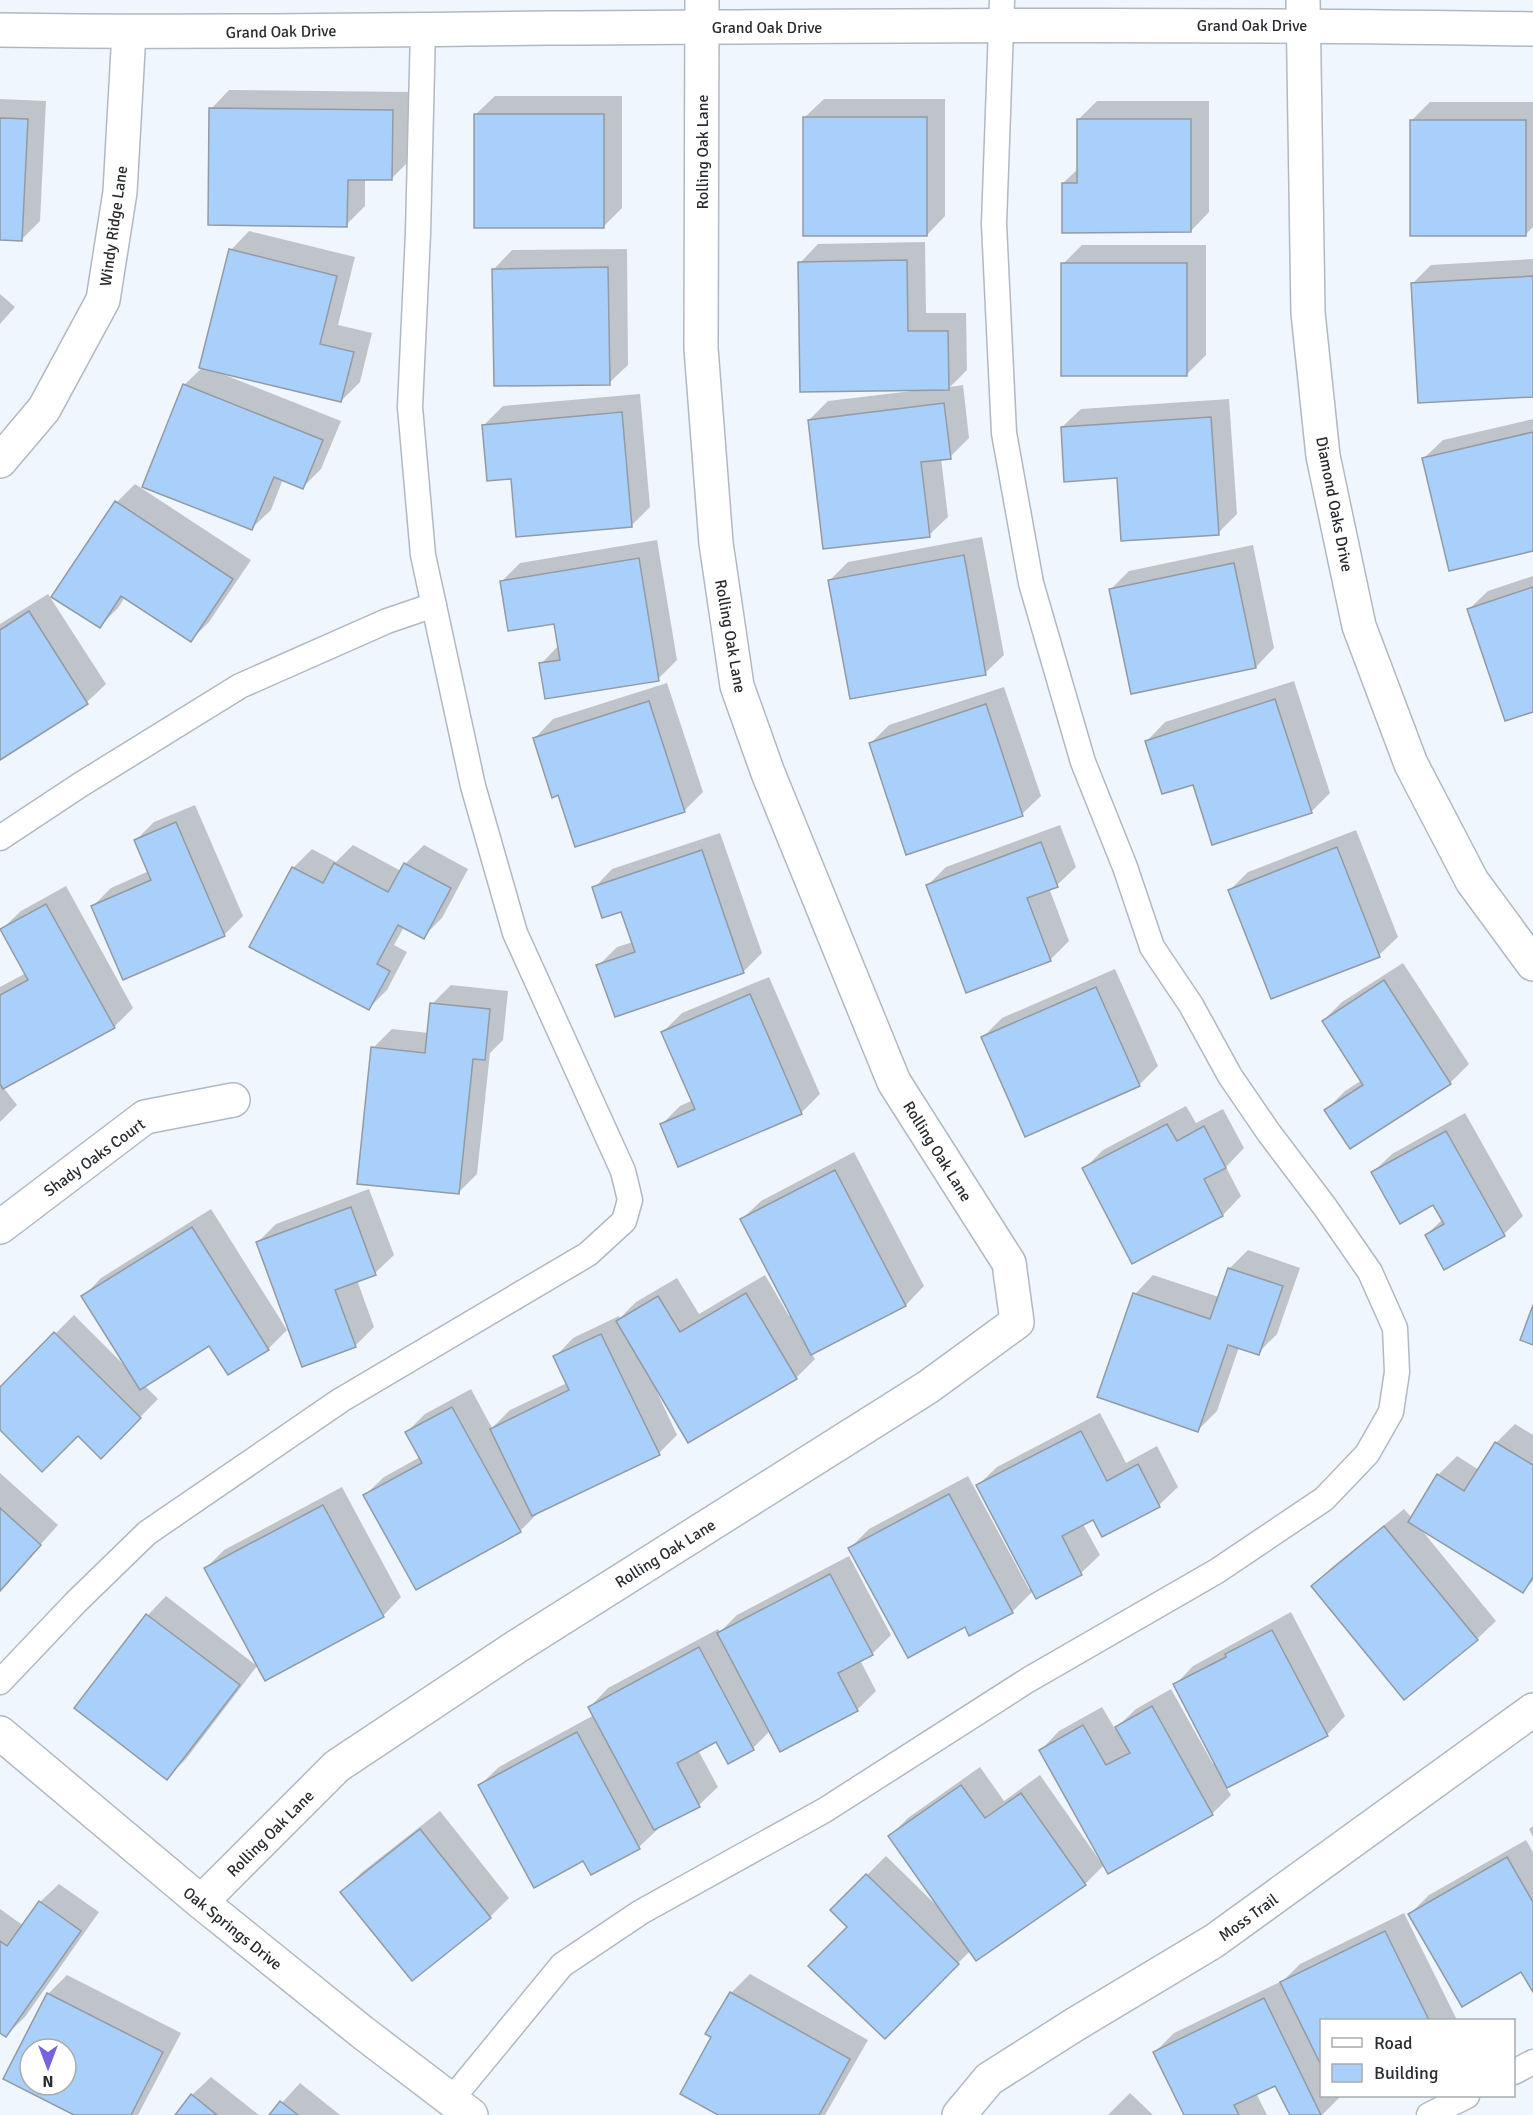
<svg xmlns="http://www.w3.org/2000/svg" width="1533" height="2115" font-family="Signika,sans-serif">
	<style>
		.shadow { fill: #0003; fill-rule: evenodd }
		.building { fill: #a9d0fb; stroke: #929aa3; stroke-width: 1.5; fill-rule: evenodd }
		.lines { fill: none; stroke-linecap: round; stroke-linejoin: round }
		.service-casing { stroke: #b0b9c2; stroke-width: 27 }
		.minor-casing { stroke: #b0b9c2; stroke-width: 36 }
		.service { stroke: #fff; stroke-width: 24 }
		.minor { stroke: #fff; stroke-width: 33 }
		.labels { text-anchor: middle; stroke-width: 4.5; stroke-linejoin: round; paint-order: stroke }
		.street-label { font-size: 16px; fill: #292c30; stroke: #fff }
	</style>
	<rect width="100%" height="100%" fill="#eff6fe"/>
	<g class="shadow">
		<polygon points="229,90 411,92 410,160 391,179 365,178 365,206 346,225 211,109"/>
		<polygon points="495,96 622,96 622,208 603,227 476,114"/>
		<polygon points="0,99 46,101 40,221 21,240 0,239"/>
		<polygon points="824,99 945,99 945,216 927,235 805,117"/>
		<polygon points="1097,101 1209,101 1209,212 1191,231 1063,183 1078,169 1078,120"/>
		<polygon points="1430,102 1533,102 1533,227 1525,235 1411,121"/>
		<polygon points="249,231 355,257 338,325 372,333 360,382 341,401 221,371 220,373 341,421 321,469 303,487 283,479 271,510 252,528 184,385 203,367 231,250"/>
		<polygon points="925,242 926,313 966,313 967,370 950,387 963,385 969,438 950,457 941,458 948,517 929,535 809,420 828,401 912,391 800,263 818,244"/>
		<polygon points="1082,245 1206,245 1206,355 1187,374 1063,264"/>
		<polygon points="627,249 628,365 609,383 494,269 512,250"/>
		<polygon points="1533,259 1533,395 1412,284 1431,265"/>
		<polygon points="0,294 15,307 0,324"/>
		<polygon points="640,394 650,507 631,526 512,477 484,425 503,406"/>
		<polygon points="1229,399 1237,514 1218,533 1118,477 1062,427 1081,409"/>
		<polygon points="1533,419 1533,549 1424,458 1443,440"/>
		<polygon points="135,484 251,560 209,622 191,640 125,597 118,608 99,627 117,502"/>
		<polygon points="982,537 1004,655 985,673 829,581 848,562"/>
		<polygon points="657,540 677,660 658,679 541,664 559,645 555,622 502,581 520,563"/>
		<polygon points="1253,545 1274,648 1256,667 1110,590 1129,571"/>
		<polygon points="1533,576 1533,710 1469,609 1488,591"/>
		<polygon points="48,594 106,684 87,702 0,758 0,624"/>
		<polygon points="1294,681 1330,793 1312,811 1213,843 1194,783 1147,741 1165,722"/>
		<polygon points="667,683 703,792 684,811 559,794 535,738 553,719"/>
		<polygon points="1004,687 1041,796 1022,814 870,744 889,725"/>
		<polygon points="195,805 243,916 224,935 93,906 111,888 149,871 135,841 154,822"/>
		<polygon points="1060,825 1076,867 1057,885 1049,888 1069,941 1050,960 928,885 946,867"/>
		<polygon points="1356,830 1398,937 1379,955 1229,891 1248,872"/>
		<polygon points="720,833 762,953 743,972 598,966 617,947 633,942 622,910 594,888 612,869"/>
		<polygon points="353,845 401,871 405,864 424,845 468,869 442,918 423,937 404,927 394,945 407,952 387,990 369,1008 293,868 312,849 336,862"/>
		<polygon points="66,886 133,1008 114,1027 3,1087 17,1105 0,1122 0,987 26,973 2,929 21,911"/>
		<polygon points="1403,963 1469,1064 1450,1083 1326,1110 1345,1091 1362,1080 1323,1021 1342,1002"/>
		<polygon points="1115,969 1158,1066 1139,1085 983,1037 1002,1018"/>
		<polygon points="769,977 820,1094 801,1113 661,1125 680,1106 693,1100 663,1032 682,1013"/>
		<polygon points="451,985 508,991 503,1040 490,1053 477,1174 458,1193 373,1048 392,1029 429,1033 432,1004"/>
		<polygon points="1186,1106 1196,1123 1223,1109 1244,1148 1226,1167 1241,1196 1223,1215 1133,1262 1084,1169 1103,1150"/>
		<polygon points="1465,1113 1523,1216 1504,1234 1426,1235 1443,1219 1434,1203 1373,1172 1392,1154"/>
		<polygon points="854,1152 924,1286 906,1305 811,1353 815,1359 796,1378 657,1392 677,1435 659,1453 539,1512 520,1531 416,1588 365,1495 384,1477 420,1457 407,1432 425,1414 471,1389 492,1428 510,1410 567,1383 555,1357 573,1338 619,1316 620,1318 636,1302 677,1278 699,1314 765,1275 789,1316 791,1314 742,1219 761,1201"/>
		<polygon points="369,1189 394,1255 375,1273 357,1280 374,1327 355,1346 257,1243 276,1224"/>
		<polygon points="211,1209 287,1330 268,1349 210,1344 144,1385 158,1399 101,1457 78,1434 0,1428 0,1389 74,1315 124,1365 83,1297 101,1278"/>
		<polygon points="1248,1250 1300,1268 1277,1334 1258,1353 1239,1347 1217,1411 1198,1430 1135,1294 1153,1275 1219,1297 1229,1269"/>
		<polygon points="1100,1413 1126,1463 1157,1446 1178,1487 1159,1505 1094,1518 1083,1524 1100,1555 1081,1573 1033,1591 1012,1612 966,1625 850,1548 869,1529 968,1476 1029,1589 1032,1588 978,1485 997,1467"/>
		<polygon points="1515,1424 1533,1435 1533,1581 1523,1591 1420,1528 1496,1621 1477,1639 1313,1586 1331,1568 1404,1509 1412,1518 1438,1475 1457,1456 1479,1470 1496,1443"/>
		<polygon points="0,1473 58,1525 0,1590"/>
		<polygon points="342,1487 401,1597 383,1616 206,1568 224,1550"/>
		<polygon points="849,1556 891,1635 872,1654 860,1660 876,1691 857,1710 770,1731 753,1748 729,1762 717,1740 698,1750 718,1787 699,1805 657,1827 658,1829 639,1847 591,1873 584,1859 480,1785 499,1767 594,1715 590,1707 608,1688 718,1629 720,1632 737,1615"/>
		<polygon points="166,1596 257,1666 186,1759 167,1778 76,1708 148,1615"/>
		<polygon points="1291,1612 1345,1716 1327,1735 1226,1787 1231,1795 1212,1814 1105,1864 1085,1884 970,1951 885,2037 849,1927 832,1910 886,1856 936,1905 938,1904 890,1836 908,1818 980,1767 1004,1801 1040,1775 1100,1861 1102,1860 1041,1750 1059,1731 1102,1707 1115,1729 1136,1709 1171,1689 1213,1764 1216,1763 1175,1685 1193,1666"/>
		<polygon points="440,1811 509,1898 490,1917 412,1979 342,1892 361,1873"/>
		<polygon points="1533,1826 1533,1837 1529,1829"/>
		<polygon points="1526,1840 1533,1852 1533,1989 1522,1970 1410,1914 1429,1895"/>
		<polygon points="59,1884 99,1912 25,2017 6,2035 0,2031 0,1909 24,1926 40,1902"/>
		<polygon points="1404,1913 1457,2020 1322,2020 1322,2096 1340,2097 1322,2115 1291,2115 1276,2084 1256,2093 1267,2115 1186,2115 1155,2052 1174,2033 1284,1980 1300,1964"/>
		<polygon points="750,1974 868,2040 825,2115 721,2115 714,2037 731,1993"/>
		<path d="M67,1975L181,2033L138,2115H78L5,2078L48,1994ZM30,2049H66V2085H30Z"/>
		<polygon points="211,2077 259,2115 176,2115 192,2095"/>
		<polygon points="300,2083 340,2115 271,2115"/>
		<polygon points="1130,2093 1153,2115 1108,2115"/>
	</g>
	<g class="building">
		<polygon points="209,108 393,110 392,180 348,180 347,227 208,225"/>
		<rect x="474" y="114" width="130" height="114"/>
		<rect x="803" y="117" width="124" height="119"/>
		<polygon points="0,118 28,119 22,241 0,240"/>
		<polygon points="1077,119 1191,119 1191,232 1062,233 1062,183 1077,183"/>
		<rect x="1410" y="120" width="116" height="116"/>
		<polygon points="229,249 337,276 320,344 354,352 341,402 199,368"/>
		<polygon points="907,260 908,331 948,331 949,390 800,392 798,262"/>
		<rect x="1061" y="263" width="126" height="113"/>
		<polygon points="608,267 610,385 494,386 492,269"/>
		<polygon points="1533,276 1533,397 1418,403 1411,283"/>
		<polygon points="183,384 323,440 303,489 274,477 252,530 142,487"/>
		<polygon points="944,403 951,459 921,462 930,537 823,549 808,420"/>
		<polygon points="622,412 632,527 516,537 511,479 487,481 482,425"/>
		<polygon points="1211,417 1219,535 1121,541 1117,478 1064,482 1061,427"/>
		<polygon points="1533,432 1533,551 1449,571 1422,458"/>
		<polygon points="115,501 233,579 191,642 121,596 100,628 51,597"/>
		<polygon points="964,555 986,675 850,699 828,580"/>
		<polygon points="639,558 659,681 545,699 539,663 560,660 554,624 508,631 500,581"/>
		<polygon points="1234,563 1256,668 1131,694 1109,589"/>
		<polygon points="1533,587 1533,712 1505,721 1467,609"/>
		<polygon points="29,611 88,704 0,760 0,630"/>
		<polygon points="1275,699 1312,813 1212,845 1193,785 1162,794 1145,741"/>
		<polygon points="649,701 685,812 575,847 558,795 552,798 533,738"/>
		<polygon points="986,704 1023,816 906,855 869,743"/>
		<polygon points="176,822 225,936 123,980 91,906 151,880 134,840"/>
		<polygon points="1041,842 1058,887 1027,898 1051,961 966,993 926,885"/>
		<polygon points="1337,847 1380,957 1271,999 1228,890"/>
		<polygon points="702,850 744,973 615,1017 596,965 635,952 621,912 602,918 592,887"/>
		<polygon points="334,863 388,892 404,863 451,888 424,939 398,925 377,964 390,971 369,1010 249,947 292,867 323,883"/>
		<polygon points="46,904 115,1028 3,1089 0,1084 0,995 28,980 0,929"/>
		<polygon points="1384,980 1451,1084 1350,1149 1324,1110 1363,1085 1322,1021"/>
		<polygon points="1096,987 1140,1086 1025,1137 981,1037"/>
		<polygon points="750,994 802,1114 678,1167 660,1124 695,1109 661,1032"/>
		<polygon points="430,1003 490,1009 485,1060 473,1059 459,1194 357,1184 371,1047 425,1053"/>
		<polygon points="1167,1124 1177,1141 1204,1126 1226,1168 1204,1179 1223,1216 1132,1264 1082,1168"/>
		<polygon points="1446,1131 1505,1236 1444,1270 1425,1235 1444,1224 1433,1205 1400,1224 1371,1172"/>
		<polygon points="835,1170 906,1306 811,1355 740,1219"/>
		<polygon points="351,1207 376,1275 335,1290 356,1347 302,1367 256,1242"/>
		<polygon points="192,1227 269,1350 228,1375 209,1346 140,1390 81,1296"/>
		<polygon points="1228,1268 1283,1286 1259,1355 1228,1345 1198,1432 1097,1397 1133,1293 1210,1319"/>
		<polygon points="746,1293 797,1379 688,1443 616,1321 658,1296 680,1332"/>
		<polygon points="1533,1305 1533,1345 1520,1340"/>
		<polygon points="54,1332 141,1418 101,1459 78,1436 42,1472 0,1430 0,1387"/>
		<polygon points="601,1334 660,1455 532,1516 490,1429 569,1390 553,1356"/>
		<polygon points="452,1407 521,1532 416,1590 363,1495 422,1463 405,1432"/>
		<polygon points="1081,1431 1107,1481 1138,1464 1160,1507 1102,1537 1093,1520 1062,1536 1082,1575 1036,1599 976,1485"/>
		<polygon points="1495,1442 1533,1465 1533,1577 1523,1593 1408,1522 1437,1474 1464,1491"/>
		<polygon points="949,1494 1013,1613 969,1636 965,1627 908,1658 848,1548"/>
		<polygon points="323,1505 384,1617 265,1681 204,1568"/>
		<polygon points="0,1508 41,1545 0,1591"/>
		<polygon points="1384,1526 1478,1640 1404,1700 1311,1586"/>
		<polygon points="830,1574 873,1655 838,1673 858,1711 780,1752 717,1633"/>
		<polygon points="146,1614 240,1685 167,1780 74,1708"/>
		<polygon points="1272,1630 1328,1736 1227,1788 1173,1684 1226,1657 1225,1654"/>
		<polygon points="699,1647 754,1750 728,1764 716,1742 677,1763 700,1807 654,1830 588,1707"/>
		<polygon points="1152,1706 1213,1815 1108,1874 1039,1750 1083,1725 1106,1765 1130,1753 1115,1727"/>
		<polygon points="577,1732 640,1849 591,1875 583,1861 534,1888 478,1785"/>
		<polygon points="961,1785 985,1818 1021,1793 1086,1885 976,1961 888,1836"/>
		<polygon points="420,1829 491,1918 412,1981 340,1892"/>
		<polygon points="1507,1857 1533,1902 1533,1992 1521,1972 1462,2007 1408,1914"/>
		<polygon points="866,1874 959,1964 885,2039 808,1966 847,1927 830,1910"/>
		<polygon points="39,1901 81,1931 6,2037 0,2033 0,1941 7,1946"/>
		<polygon points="1385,1931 1429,2020 1322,2020 1322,2067 1280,1982"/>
		<polygon points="730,1992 850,2059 819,2115 718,2115 680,2094 711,2037 705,2034"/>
		<path d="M47,1993L163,2052L131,2115H74L3,2079ZM30,2049H66V2085H30Z"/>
		<polygon points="1264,1998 1321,2115 1290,2115 1275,2086 1234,2105 1239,2115 1184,2115 1153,2052"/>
		<polygon points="191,2094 217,2115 175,2115"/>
		<polygon points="280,2101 298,2115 269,2115"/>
	</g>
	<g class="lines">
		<defs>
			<g id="service">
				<polyline points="0,838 80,785 240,686 387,621 434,605"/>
				<polyline points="0,1682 76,1602 147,1533 341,1400 588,1254 624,1221 630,1200 623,1171 515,933 473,786 423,555 410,407 418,233 423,29"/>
				<polyline points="1514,2072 1533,2062"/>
				<polyline points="451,2100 562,1965 641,1912 825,1810 1028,1680 1217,1571 1324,1499 1367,1454 1391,1412 1397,1372 1395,1328 1370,1272 1325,1207 1269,1133 1230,1076 1191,1005 1152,947 1125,867 1083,762 1031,583 1004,433 994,224 1002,0"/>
				<polyline points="1429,2115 1467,2096"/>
			</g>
			<g id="minor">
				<polyline points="1303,0 1308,313 1323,456 1359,626 1411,764 1472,881 1533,964"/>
				<path d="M0,30C182,33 365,30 547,28C876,26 1204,23 1533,29"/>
				<polyline points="0,461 44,409 103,300 120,192 129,32"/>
				<polyline points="0,1227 145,1117 233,1100"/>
				<polyline points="0,1733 201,1902 362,2032 471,2115"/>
				<polyline points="201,1902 337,1766 516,1647 928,1387 1017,1322 1009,1263 894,1082 768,773 737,686 716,543 701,348 702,0"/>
				<polyline points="959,2115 989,2079 1074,2025 1214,1941 1533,1710"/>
			</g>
		</defs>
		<use href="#service" class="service-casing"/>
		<use href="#minor" class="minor-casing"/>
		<use href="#service" class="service"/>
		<use href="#minor" class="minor"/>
	</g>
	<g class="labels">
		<g class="street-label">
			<text x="1252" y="31">Grand Oak Drive</text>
			<text x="767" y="33">Grand Oak Drive</text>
			<text transform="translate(281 31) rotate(-1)" y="6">Grand Oak Drive</text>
			<text transform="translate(702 152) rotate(-90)" y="6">Rolling Oak Lane</text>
			<text transform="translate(113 226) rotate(-82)" y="6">Windy Ridge Lane</text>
			<text transform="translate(1335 504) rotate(79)" y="6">Diamond Oaks Drive</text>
			<text transform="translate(731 636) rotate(80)" y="6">Rolling Oak Lane</text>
			<text transform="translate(938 1151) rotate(58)" y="6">Rolling Oak Lane</text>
			<text transform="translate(94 1157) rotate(-36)" y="6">Shady Oaks Court</text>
			<text transform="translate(665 1553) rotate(-32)" y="6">Rolling Oak Lane</text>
			<text transform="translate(270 1833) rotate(-45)" y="6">Rolling Oak Lane</text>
			<text transform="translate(1248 1917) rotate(-36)" y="6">Moss Trail</text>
			<text transform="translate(233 1928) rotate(39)" y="6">Oak Springs Drive</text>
		</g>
	</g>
	<rect x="1320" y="2019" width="195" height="78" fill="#ffffff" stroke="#a9abac" stroke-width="1.5"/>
	<rect x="1332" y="2038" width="30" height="9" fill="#ffffff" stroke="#a9abac" stroke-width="1.5"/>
	<text x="1374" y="2049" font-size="18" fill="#292c30">Road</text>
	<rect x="1332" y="2064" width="30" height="18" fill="#a9d0fb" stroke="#a9abac" stroke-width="1.5"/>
	<text x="1374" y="2079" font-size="18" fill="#292c30">Building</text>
	<g transform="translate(48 2067) rotate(180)"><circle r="28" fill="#ffffff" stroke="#a9abac" stroke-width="1.5"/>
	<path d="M0-4.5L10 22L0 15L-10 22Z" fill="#7564de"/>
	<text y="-9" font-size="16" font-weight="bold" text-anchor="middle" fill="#292c30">N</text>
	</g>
</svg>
